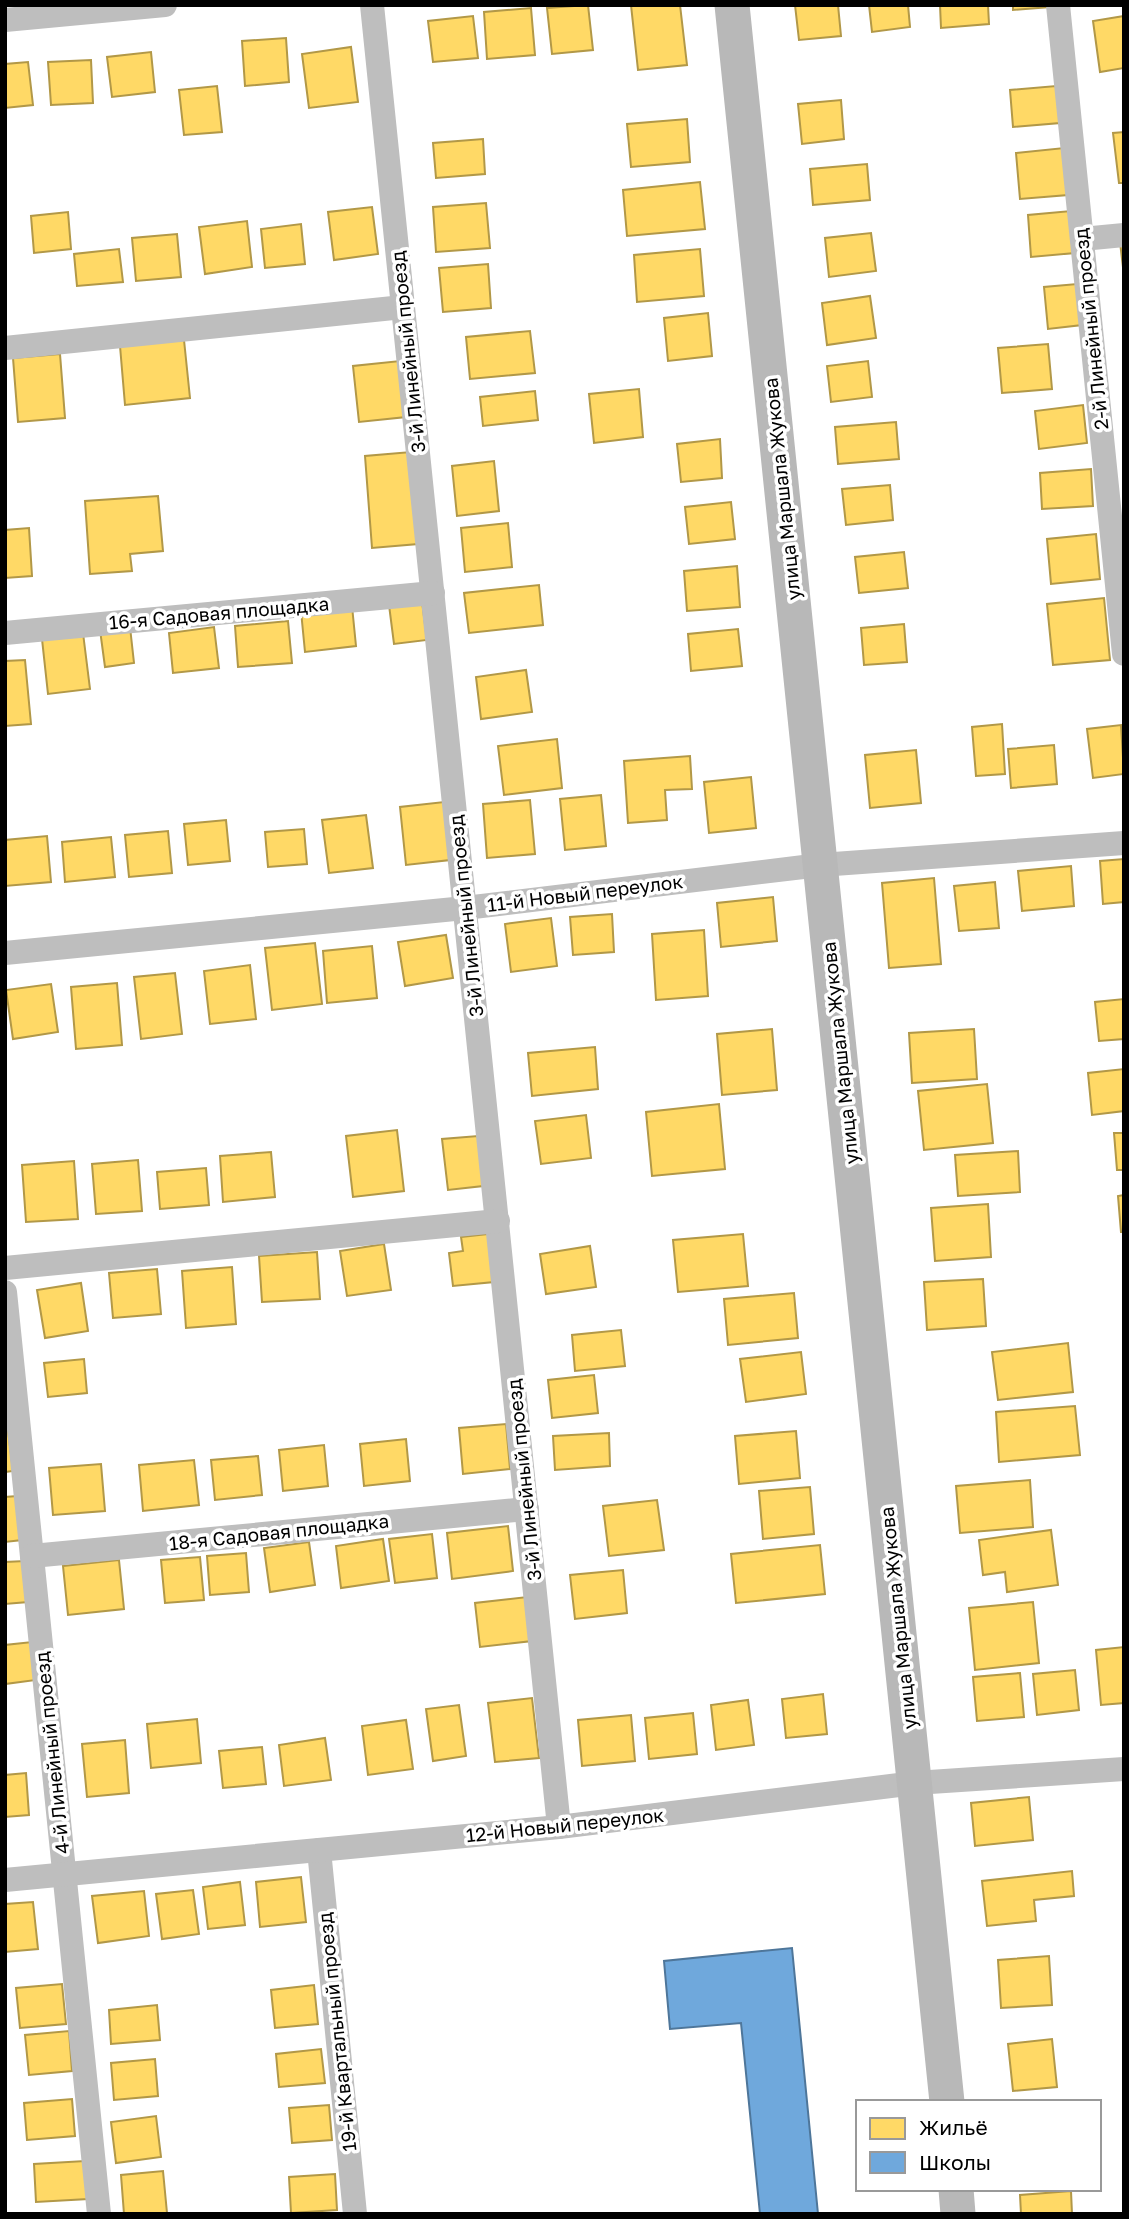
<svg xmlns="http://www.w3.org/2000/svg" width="1129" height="2219" font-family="'Golos Text',sans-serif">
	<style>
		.homes { fill: #ffd966; stroke: #b29847; stroke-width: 2 }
		.schools { fill: #6fa8dc; stroke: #4e769a; stroke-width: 2 }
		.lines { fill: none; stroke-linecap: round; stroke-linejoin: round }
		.minor { stroke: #bebebe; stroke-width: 24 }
		.secondary { stroke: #b8b8b8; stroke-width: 35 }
		.labels { text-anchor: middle; stroke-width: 7; stroke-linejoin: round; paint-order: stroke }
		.street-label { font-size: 19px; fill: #000; stroke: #fff }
	</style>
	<rect width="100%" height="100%" fill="#fff"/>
	<g class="homes">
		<polygon points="588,5 593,50 552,54 547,8"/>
		<polygon points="631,5 680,5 687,65 638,70"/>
		<polygon points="795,5 838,5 841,36 799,40"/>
		<polygon points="869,5 908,5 910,27 872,32"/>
		<polygon points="940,5 988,5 989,24 941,28"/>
		<polygon points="1013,5 1050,5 1050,7 1013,10"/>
		<polygon points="531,8 535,55 487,59 484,12"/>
		<polygon points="473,16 478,58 433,62 428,21"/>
		<polygon points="1124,16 1124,68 1100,72 1093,21"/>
		<polygon points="286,38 289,82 245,86 242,41"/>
		<polygon points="351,47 358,102 309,108 302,54"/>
		<polygon points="151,52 155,92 112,97 107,57"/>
		<polygon points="91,60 93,103 51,105 48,62"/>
		<polygon points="28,62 33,105 5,108 5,64"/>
		<polygon points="217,86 222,132 184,135 179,90"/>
		<polygon points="1056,86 1060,123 1013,127 1010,90"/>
		<polygon points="841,100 844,139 802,144 798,104"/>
		<polygon points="687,119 690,162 631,167 627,124"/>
		<polygon points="1124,132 1124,183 1119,183 1113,133"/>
		<polygon points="483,139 485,174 436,178 433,143"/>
		<polygon points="1064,148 1068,195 1020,199 1016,153"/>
		<polygon points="867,164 870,200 813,205 810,169"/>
		<polygon points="700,182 705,229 627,236 623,190"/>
		<polygon points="486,203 490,248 436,252 433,207"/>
		<polygon points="372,207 378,254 334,260 328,212"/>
		<polygon points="1071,211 1075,253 1031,257 1028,215"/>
		<polygon points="68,212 71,249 34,253 31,216"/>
		<polygon points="247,221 252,267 205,274 199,227"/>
		<polygon points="301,224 305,264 265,268 261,229"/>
		<polygon points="871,233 876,271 829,277 825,238"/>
		<polygon points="177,234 181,277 136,281 132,238"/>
		<polygon points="1124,241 1124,276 1120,242"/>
		<polygon points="119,249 123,282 77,286 74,254"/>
		<polygon points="700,249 704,296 637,302 634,255"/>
		<polygon points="488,264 491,308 443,312 439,268"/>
		<polygon points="1077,284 1082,325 1048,329 1044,287"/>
		<polygon points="870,296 876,338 827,345 822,303"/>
		<polygon points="708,313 712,356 668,361 664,318"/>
		<polygon points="530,331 535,373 470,379 466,337"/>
		<polygon points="184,340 190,398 125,405 120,346"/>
		<polygon points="1048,344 1052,389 1002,393 998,348"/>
		<polygon points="60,354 65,418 18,422 13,358"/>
		<polygon points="400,361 406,417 359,422 353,366"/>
		<polygon points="868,361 872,397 831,402 827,366"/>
		<polygon points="639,389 643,437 594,443 589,394"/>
		<polygon points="535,391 538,420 483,426 480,397"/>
		<polygon points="1083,405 1087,443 1039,449 1035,411"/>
		<polygon points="896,422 899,459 838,464 835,427"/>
		<polygon points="720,439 722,478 681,482 677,444"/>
		<polygon points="411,452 418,544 372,548 365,456"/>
		<polygon points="494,461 499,511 457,516 452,466"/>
		<polygon points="1091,469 1093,506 1042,509 1040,473"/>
		<polygon points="890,485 893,520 846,525 842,489"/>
		<polygon points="158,496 163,551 130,554 132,571 90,574 85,501"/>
		<polygon points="731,502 735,539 689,544 685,507"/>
		<polygon points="508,523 512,567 465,572 461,528"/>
		<polygon points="29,528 32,576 5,578 5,530"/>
		<polygon points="1096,534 1100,579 1051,584 1047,539"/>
		<polygon points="904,552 908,588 859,593 855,557"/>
		<polygon points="737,566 740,607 687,611 684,571"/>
		<polygon points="539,585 543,625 469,633 464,593"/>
		<polygon points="1104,598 1110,660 1053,665 1047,604"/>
		<polygon points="422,601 427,640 394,644 389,605"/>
		<polygon points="352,606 356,646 305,652 301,611"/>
		<polygon points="288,621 292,663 238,667 235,626"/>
		<polygon points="904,624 907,662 864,665 861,628"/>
		<polygon points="130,627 134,663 105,667 100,630"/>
		<polygon points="214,627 219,668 173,673 169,633"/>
		<polygon points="738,629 742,666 691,671 688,634"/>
		<polygon points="83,633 90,689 48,694 42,639"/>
		<polygon points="25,660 31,724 5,726 5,661"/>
		<polygon points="526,670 532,712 481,719 476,677"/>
		<polygon points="1002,724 1005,774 976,776 972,727"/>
		<polygon points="1121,725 1124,774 1093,778 1087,729"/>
		<polygon points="557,739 562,788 504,795 498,746"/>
		<polygon points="1054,745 1057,784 1011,788 1008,749"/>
		<polygon points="916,750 921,803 870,808 865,755"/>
		<polygon points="690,756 692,789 665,790 667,820 628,823 624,761"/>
		<polygon points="751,777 756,828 709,833 704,782"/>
		<polygon points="601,795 606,846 565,850 560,799"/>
		<polygon points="530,800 535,854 487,858 483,804"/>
		<polygon points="444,802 450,860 406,865 400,807"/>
		<polygon points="366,815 373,868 329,873 322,820"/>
		<polygon points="226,820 230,861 188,865 184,824"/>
		<polygon points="304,829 307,864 268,867 265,832"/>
		<polygon points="168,831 172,873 129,877 125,835"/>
		<polygon points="47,836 51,882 5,886 5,840"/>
		<polygon points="111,837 115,877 65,882 62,842"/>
		<polygon points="1124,859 1124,902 1103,904 1100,861"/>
		<polygon points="1071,866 1074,906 1022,911 1018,871"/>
		<polygon points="934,878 941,964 889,968 882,883"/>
		<polygon points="995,882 999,928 959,931 954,886"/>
		<polygon points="773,897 777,941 721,947 717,903"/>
		<polygon points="612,914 614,952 573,955 570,917"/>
		<polygon points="551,918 557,966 511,972 505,924"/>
		<polygon points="704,930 708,996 656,1000 652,934"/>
		<polygon points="446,935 453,978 405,986 398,942"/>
		<polygon points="315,943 322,1004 272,1010 265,948"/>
		<polygon points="372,946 377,998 327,1003 323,951"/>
		<polygon points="250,965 256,1019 210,1024 204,971"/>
		<polygon points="175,973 182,1034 141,1039 134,977"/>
		<polygon points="117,983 122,1045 76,1049 71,987"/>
		<polygon points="51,984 58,1032 13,1039 6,990"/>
		<polygon points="1124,999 1124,1039 1099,1041 1095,1002"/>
		<polygon points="772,1029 777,1090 722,1095 717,1034"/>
		<polygon points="974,1029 977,1079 912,1083 909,1033"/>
		<polygon points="595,1047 598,1089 532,1096 528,1053"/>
		<polygon points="1124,1069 1124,1111 1092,1115 1088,1073"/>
		<polygon points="987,1084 993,1143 924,1150 918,1091"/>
		<polygon points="719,1104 725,1169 652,1176 646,1112"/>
		<polygon points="586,1115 591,1158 541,1164 535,1121"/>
		<polygon points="397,1130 404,1191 353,1197 346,1136"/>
		<polygon points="1114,1133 1124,1133 1124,1170 1117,1170"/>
		<polygon points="478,1136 483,1186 448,1190 442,1139"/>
		<polygon points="1018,1151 1020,1192 958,1196 955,1155"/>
		<polygon points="271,1152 275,1197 223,1202 220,1156"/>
		<polygon points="138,1160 142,1211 96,1214 92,1164"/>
		<polygon points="74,1161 78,1219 26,1222 22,1165"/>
		<polygon points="206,1168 209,1205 160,1209 157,1172"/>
		<polygon points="1124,1195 1124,1232 1121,1232 1118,1196"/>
		<polygon points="988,1204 991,1257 935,1261 931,1208"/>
		<polygon points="488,1234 494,1282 453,1286 449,1253 463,1251 461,1237"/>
		<polygon points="743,1234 748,1286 678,1292 673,1240"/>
		<polygon points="384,1244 391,1290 347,1296 340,1251"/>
		<polygon points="590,1246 596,1287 546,1294 540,1254"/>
		<polygon points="317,1252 320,1299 262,1302 259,1256"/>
		<polygon points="232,1267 236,1324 186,1328 182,1271"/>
		<polygon points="157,1269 161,1314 113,1318 109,1273"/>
		<polygon points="983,1279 986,1326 927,1330 924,1282"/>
		<polygon points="81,1283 88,1331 45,1338 37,1290"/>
		<polygon points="794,1293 798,1338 728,1345 724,1299"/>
		<polygon points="621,1330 625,1366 575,1371 572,1335"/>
		<polygon points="1068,1343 1073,1392 998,1400 992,1352"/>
		<polygon points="801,1352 806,1394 746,1402 740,1359"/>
		<polygon points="84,1359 87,1393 48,1397 44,1363"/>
		<polygon points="594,1375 598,1413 552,1418 548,1380"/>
		<polygon points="1075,1406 1080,1455 999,1462 996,1412"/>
		<polygon points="506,1424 510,1469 463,1474 459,1428"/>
		<polygon points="8,1430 13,1471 5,1472 5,1431"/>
		<polygon points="796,1431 800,1478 739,1484 735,1436"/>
		<polygon points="609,1433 610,1466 555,1470 553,1436"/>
		<polygon points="406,1439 410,1481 364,1486 360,1444"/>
		<polygon points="324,1445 328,1486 283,1491 279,1450"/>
		<polygon points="258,1456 262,1495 215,1500 211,1460"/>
		<polygon points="194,1460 199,1505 143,1511 139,1465"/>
		<polygon points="101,1464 105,1511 53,1515 49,1468"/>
		<polygon points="1030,1480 1033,1527 960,1533 956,1486"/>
		<polygon points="810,1487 814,1534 763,1539 759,1491"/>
		<polygon points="17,1496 22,1540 5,1542 5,1497"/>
		<polygon points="657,1500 664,1550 609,1556 603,1506"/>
		<polygon points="508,1526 513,1571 452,1579 447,1533"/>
		<polygon points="1051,1530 1058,1585 1007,1592 1005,1572 983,1575 979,1540"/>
		<polygon points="432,1534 437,1578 395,1583 389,1539"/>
		<polygon points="383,1539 389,1581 341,1588 336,1546"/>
		<polygon points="309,1542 315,1585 270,1592 264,1548"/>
		<polygon points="820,1545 825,1594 736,1603 731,1554"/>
		<polygon points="246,1553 249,1592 210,1595 207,1556"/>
		<polygon points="200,1557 204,1600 165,1603 161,1560"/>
		<polygon points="119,1560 124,1609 68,1615 63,1566"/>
		<polygon points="25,1561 28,1602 5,1604 5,1562"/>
		<polygon points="623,1570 627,1613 575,1619 570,1575"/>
		<polygon points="527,1597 532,1641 480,1647 475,1603"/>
		<polygon points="1033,1602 1039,1663 975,1670 969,1608"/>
		<polygon points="32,1642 36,1680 5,1684 5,1645"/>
		<polygon points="1124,1647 1124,1703 1101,1705 1096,1650"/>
		<polygon points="1075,1670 1079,1710 1037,1715 1033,1674"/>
		<polygon points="1020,1673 1024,1717 977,1721 973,1677"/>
		<polygon points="823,1694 827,1734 786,1738 782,1699"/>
		<polygon points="532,1698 539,1758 495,1762 488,1703"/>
		<polygon points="748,1700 754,1745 716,1750 711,1705"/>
		<polygon points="459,1705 466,1756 433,1761 426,1709"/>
		<polygon points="693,1713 697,1754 649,1759 645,1718"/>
		<polygon points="631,1715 635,1761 582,1766 578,1720"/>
		<polygon points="197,1719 201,1763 151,1768 147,1724"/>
		<polygon points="406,1720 413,1769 368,1775 362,1726"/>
		<polygon points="325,1738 331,1780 284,1786 279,1745"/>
		<polygon points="125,1740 129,1793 87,1797 82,1744"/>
		<polygon points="262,1747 266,1784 223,1788 219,1751"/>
		<polygon points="26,1773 29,1815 5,1817 5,1775"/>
		<polygon points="1029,1797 1033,1840 975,1846 971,1803"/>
		<polygon points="1072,1871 1074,1896 1034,1900 1036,1921 987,1926 982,1881"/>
		<polygon points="301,1877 306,1922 260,1927 256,1882"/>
		<polygon points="240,1882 245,1925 208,1929 203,1887"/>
		<polygon points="193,1890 199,1934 162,1939 156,1894"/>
		<polygon points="144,1891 149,1936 98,1943 92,1896"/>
		<polygon points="33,1902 38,1949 5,1952 5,1904"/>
		<polygon points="1049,1956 1052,2005 1001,2008 998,1960"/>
		<polygon points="62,1984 66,2024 20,2028 16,1988"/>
		<polygon points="314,1985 318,2024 275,2028 271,1990"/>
		<polygon points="157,2005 160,2040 111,2044 109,2010"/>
		<polygon points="69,2031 72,2071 29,2075 25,2035"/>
		<polygon points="1052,2039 1057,2087 1013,2091 1008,2044"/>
		<polygon points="321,2049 325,2083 279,2087 276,2054"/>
		<polygon points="155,2059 158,2096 114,2100 111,2063"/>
		<polygon points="72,2099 75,2136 27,2140 24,2103"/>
		<polygon points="329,2105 332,2140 292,2143 289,2108"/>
		<polygon points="156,2116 161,2157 116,2163 111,2122"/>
		<polygon points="85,2161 88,2199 36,2202 34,2164"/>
		<polygon points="163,2171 167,2213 124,2214 121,2175"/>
		<polygon points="335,2174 337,2210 291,2213 289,2177"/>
		<polygon points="1071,2191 1072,2214 1021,2214 1020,2195"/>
	</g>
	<polygon class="schools" points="792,1948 818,2214 760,2214 741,2023 670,2029 664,1961"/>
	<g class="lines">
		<g class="minor">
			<polyline points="372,5 559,1827"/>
			<polyline points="1058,5 1124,654"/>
			<polyline points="5,20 165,5"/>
			<polyline points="1082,239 1124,235"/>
			<polyline points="5,348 403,307"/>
			<polyline points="5,633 433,593"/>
			<polyline points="5,953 465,908 820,865 1124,843"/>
			<polyline points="5,1268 498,1221"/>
			<polyline points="5,1292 99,2214"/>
			<polyline points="32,1556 527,1509"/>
			<polyline points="319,1850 355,2214"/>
			<polyline points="5,1880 559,1827 915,1783 1124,1769"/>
		</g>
		<g class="secondary">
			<polyline points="732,5 947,2102"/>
			<polyline points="956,2189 958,2214"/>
		</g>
	</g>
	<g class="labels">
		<g class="street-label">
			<text transform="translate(1091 329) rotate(-96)" y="7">2-й Линейный проезд</text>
			<text transform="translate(408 352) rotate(-96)" y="7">3-й Линейный проезд</text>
			<text transform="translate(782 489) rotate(-96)" y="7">улица Маршала Жукова</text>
			<text transform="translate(219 613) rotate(-5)" y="7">16-я Садовая площадка</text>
			<text transform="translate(585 893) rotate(-7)" y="7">11-й Новый переулок</text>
			<text transform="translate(466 916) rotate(-96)" y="7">3-й Линейный проезд</text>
			<text transform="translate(840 1053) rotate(-96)" y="7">улица Маршала Жукова</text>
			<text transform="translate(524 1480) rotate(-96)" y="7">3-й Линейный проезд</text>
			<text transform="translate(279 1532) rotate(-6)" y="7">18-я Садовая площадка</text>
			<text transform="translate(898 1618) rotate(-96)" y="7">улица Маршала Жукова</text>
			<text transform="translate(52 1753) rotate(-96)" y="7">4-й Линейный проезд</text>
			<text transform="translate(565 1825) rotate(-6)" y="7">12-й Новый переулок</text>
			<text transform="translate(337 2032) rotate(-96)" y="7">19-й Квартальный проезд</text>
		</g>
	</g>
	<rect width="1129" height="2219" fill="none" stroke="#000000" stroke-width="14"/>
	<rect x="856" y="2100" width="245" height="91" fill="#ffffff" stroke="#999999" stroke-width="2"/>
	<rect x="870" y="2118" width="35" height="21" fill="#ffd966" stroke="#999999" stroke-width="2"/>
	<text x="919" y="2135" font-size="21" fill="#000000">Жильё</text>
	<rect x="870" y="2152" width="35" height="21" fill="#6fa8dc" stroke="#999999" stroke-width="2"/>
	<text x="919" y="2170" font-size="21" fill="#000000">Школы</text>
</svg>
